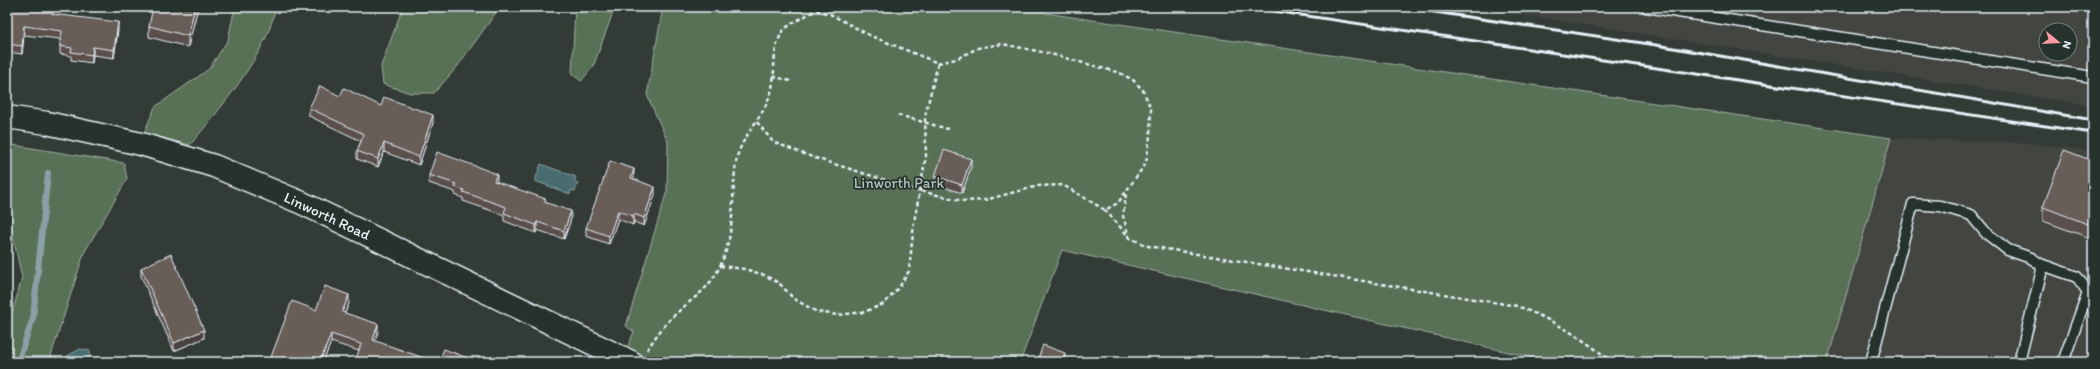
<svg xmlns="http://www.w3.org/2000/svg" width="2100" height="369" font-family="Itim,sans-serif">
	<style>
		.built { fill: #434540; fill-rule: evenodd }
		.green { fill: #586f54; stroke: #a0b0a6 }
		.water { fill: #496c70; stroke: #89a1a6 }
		.lines { fill: none; stroke-linecap: round; stroke-linejoin: round }
		.stream { stroke: #89a1a6; stroke-width: 6 }
		.lane-casing { stroke: #e8f1f8; stroke-width: 13 }
		.secondary-casing { stroke: #e8f1f8; stroke-width: 25 }
		.path { stroke: #e8f1f8; stroke-width: 2.5; stroke-dasharray: 4 3; stroke-linecap: butt }
		.lane { stroke: #26332d; stroke-width: 10 }
		.secondary { stroke: #26332d; stroke-width: 22 }
		.rail { stroke: #e8f1f8; stroke-width: 3 }
		.wall { fill: #5a504c; stroke: #e8f1f8 }
		.shaded-wall { fill: #4a413e; stroke: #e8f1f8 }
		.building { fill: #695d58; stroke: #e8f1f8 }
		.labels { text-anchor: middle; stroke-width: 3.5; stroke-linejoin: round; paint-order: stroke }
		.park-label { font-size: 15px; fill: #aebdb6; stroke: #26332d }
		.street-label { font-size: 15px; fill: #e8f1f8; stroke: #26332d }
	</style>
	<rect width="100%" height="100%" fill="#333b36"/>
	<filter id="ink" filterUnits="userSpaceOnUse"><feTurbulence type="fractalNoise" baseFrequency=".025" numOctaves="2"/><feDisplacementMap in="SourceGraphic" scale="8" xChannelSelector="R" yChannelSelector="G"/><feConvolveMatrix kernelMatrix="1 2 1 2 8 2 1 2 1" color-interpolation-filters="sRGB"/></filter>
	<g filter="url(#ink)">
		<g class="built">
			<path d="M1473,7H2093V106ZM2046,30H2070V54H2046Z"/>
			<polygon points="1891,138 2031,143 2093,151 2093,362 1827,362"/>
		</g>
		<g class="green">
			<path d="M235,7H275C271,49 217,113 190,145L144,133L155,107L209,69L228,40Z"/>
			<polygon points="403,7 500,7 457,67 434,93 410,93 383,84 381,66"/>
			<polygon points="575,7 615,7 593,67 581,81 572,74"/>
			<polygon points="663,7 1035,7 1045,13 1891,138 1827,362 1552,362 1062,250 1020,362 651,362 626,350 634,332 626,326 667,191 668,142 647,95"/>
			<polygon points="7,144 124,163 127,179 84,253 49,362 7,362 7,331 22,278 7,208"/>
		</g>
		<g class="water">
			<polygon points="541,164 576,177 574,181 578,183 575,191 571,190 570,194 535,181"/>
			<polygon points="80,349 90,350 89,362 64,362 67,356"/>
		</g>
		<g class="lines">
			<polyline class="stream" points="18,362 33,318 48,173"/>
			<defs>
				<g id="lane">
					<polyline points="1646,7 2093,77"/>
					<polyline points="2040,264 2077,277 2088,292 2063,362"/>
					<polyline points="1871,362 1913,204 1940,206 1971,215 1986,233 2008,250 2031,258 2040,264 2042,270 2019,362"/>
				</g>
				<polyline id="secondary" points="7,117 47,123 141,144 214,166 302,203 631,362"/>
			</defs>
			<use href="#lane" class="lane-casing"/>
			<use href="#secondary" class="secondary-casing"/>
			<g class="path">
				<polyline points="773,76 793,82"/>
				<polyline points="898,115 948,129"/>
				<polyline points="1126,194 1123,216 1129,236"/>
				<path d="M1105,210L1130,238L1148,246L1517,306C1555,321 1581,337 1612,362"/>
				<polyline points="720,266 745,269 764,275 779,283 794,299 817,312 838,315 864,312 884,304 900,286 909,271 914,223 926,156 925,116 938,63"/>
				<path d="M647,350C656,336 665,323 678,312C696,295 708,291 720,266C736,233 731,198 736,162C740,137 764,117 771,92C777,71 770,52 783,31C788,24 808,15 816,10L830,14L871,36L938,63L956,59L978,48L1002,44L1047,53L1120,73L1133,80L1143,90L1151,109L1150,136L1146,163L1118,203L1105,210L1063,185L1038,186L985,200L963,201L920,191L812,157L773,142L757,122"/>
			</g>
			<use href="#lane" class="lane"/>
			<use href="#secondary" class="secondary"/>
			<g class="rail">
				<polyline points="1247,7 2093,133"/>
				<polyline points="1401,7 1656,45 2093,120"/>
			</g>
		</g>
		<g class="wall">
			<polygon points="7,7 53,14 118,30 114,58 93,55 92,63 71,60 71,56 60,54 60,39 24,35 22,54 7,52"/>
			<polygon points="198,7 188,47 149,37 149,26"/>
			<polygon points="2093,8 2093,32 2089,30 2089,19"/>
			<polygon points="381,106 433,123 419,165 384,152 378,167 357,159 357,151 361,141 309,116 309,108"/>
			<polygon points="2093,161 2093,239 2043,221 2043,207"/>
			<polygon points="971,167 962,193 935,184 935,176"/>
			<polygon points="429,175 497,182 546,202 571,219 564,239 537,230 536,233 504,221 504,215 463,201 463,198 455,195 455,192 429,183"/>
			<polygon points="634,177 633,179 655,195 644,226 634,222 633,225 618,219 609,244 586,236 586,228"/>
			<polygon points="141,268 204,338 174,351 141,276"/>
			<polygon points="349,303 345,313 378,332 359,351 331,342 323,362 271,362 271,357"/>
		</g>
		<g class="shaded-wall">
			<polygon points="195,7 198,7 188,47 188,36"/>
			<polygon points="118,22 118,30 114,58 114,50"/>
			<polygon points="24,26 24,35 22,54 22,46"/>
			<polygon points="93,47 93,55 92,63 92,55"/>
			<polygon points="433,115 433,123 419,165 419,157"/>
			<polygon points="384,143 384,152 378,167 378,159"/>
			<polygon points="971,159 971,167 962,193 962,185"/>
			<polygon points="634,169 634,177 631,186 631,178"/>
			<polygon points="497,174 497,182 494,181"/>
			<polygon points="655,187 655,195 644,226 644,218"/>
			<polygon points="571,211 571,219 564,239 564,231"/>
			<polygon points="618,211 618,219 609,244 609,236"/>
			<polygon points="634,214 634,222 633,225 633,216"/>
			<polygon points="537,222 537,230 536,233 536,225"/>
			<polygon points="349,295 349,303 342,320 342,312"/>
			<polygon points="378,324 378,332 373,348 373,340"/>
			<polygon points="204,330 204,338 174,351 174,343"/>
			<polygon points="331,334 331,342 323,362 320,362"/>
			<polygon points="1065,353 1065,358 1064,362 1062,362"/>
		</g>
		<g class="building">
			<polygon points="7,7 52,7 52,14 118,22 114,50 93,47 92,55 71,52 72,48 60,46 62,31 24,26 22,46 7,44"/>
			<polygon points="153,7 195,7 188,36 149,26"/>
			<polygon points="2093,8 2093,20 2089,19"/>
			<polygon points="320,86 340,96 344,88 381,106 384,97 433,115 419,157 384,143 378,159 357,151 364,134 309,108"/>
			<polygon points="944,150 971,159 962,185 935,176"/>
			<polygon points="2064,150 2093,161 2093,226 2043,207"/>
			<polygon points="437,152 497,174 494,181 546,199 544,202 571,211 564,231 537,222 536,225 504,213 506,207 463,192 464,190 455,187 456,184 429,175"/>
			<polygon points="610,161 634,169 631,178 655,187 644,218 634,214 633,216 618,211 609,236 586,228"/>
			<polygon points="171,254 204,330 174,343 141,268"/>
			<polygon points="325,286 349,295 342,312 378,324 373,340 435,362 355,362 361,344 331,334 320,362 286,362 271,357 292,301 316,310"/>
			<polygon points="1043,345 1065,353 1062,362 1037,362"/>
			<polygon points="444,349 478,362 439,362"/>
		</g>
	</g>
	<g class="labels">
		<g class="park-label">
			<text x="899" y="188">Linworth Park</text>
		</g>
		<g class="street-label">
			<text transform="translate(327 216) rotate(25)" y="5">Linworth Road</text>
		</g>
	</g>
	<rect width="2100" height="369" fill="none" stroke="#26332d" stroke-width="24"/>
	<rect x="12" y="12" width="2076" height="345" fill="none" stroke="#e8f1f8" stroke-width="1.5" filter="url(#ink)"/>
	<g transform="translate(2058 42) rotate(108)"><circle r="19" fill="#26332d" stroke="#747f7e"/>
	<path d="M0-3L7 15L0 10L-7 15Z" fill="#ff9aa2"/>
	<text y="-6" font-size="11" font-weight="bold" text-anchor="middle" fill="#e8f1f8">N</text>
	</g>
</svg>
